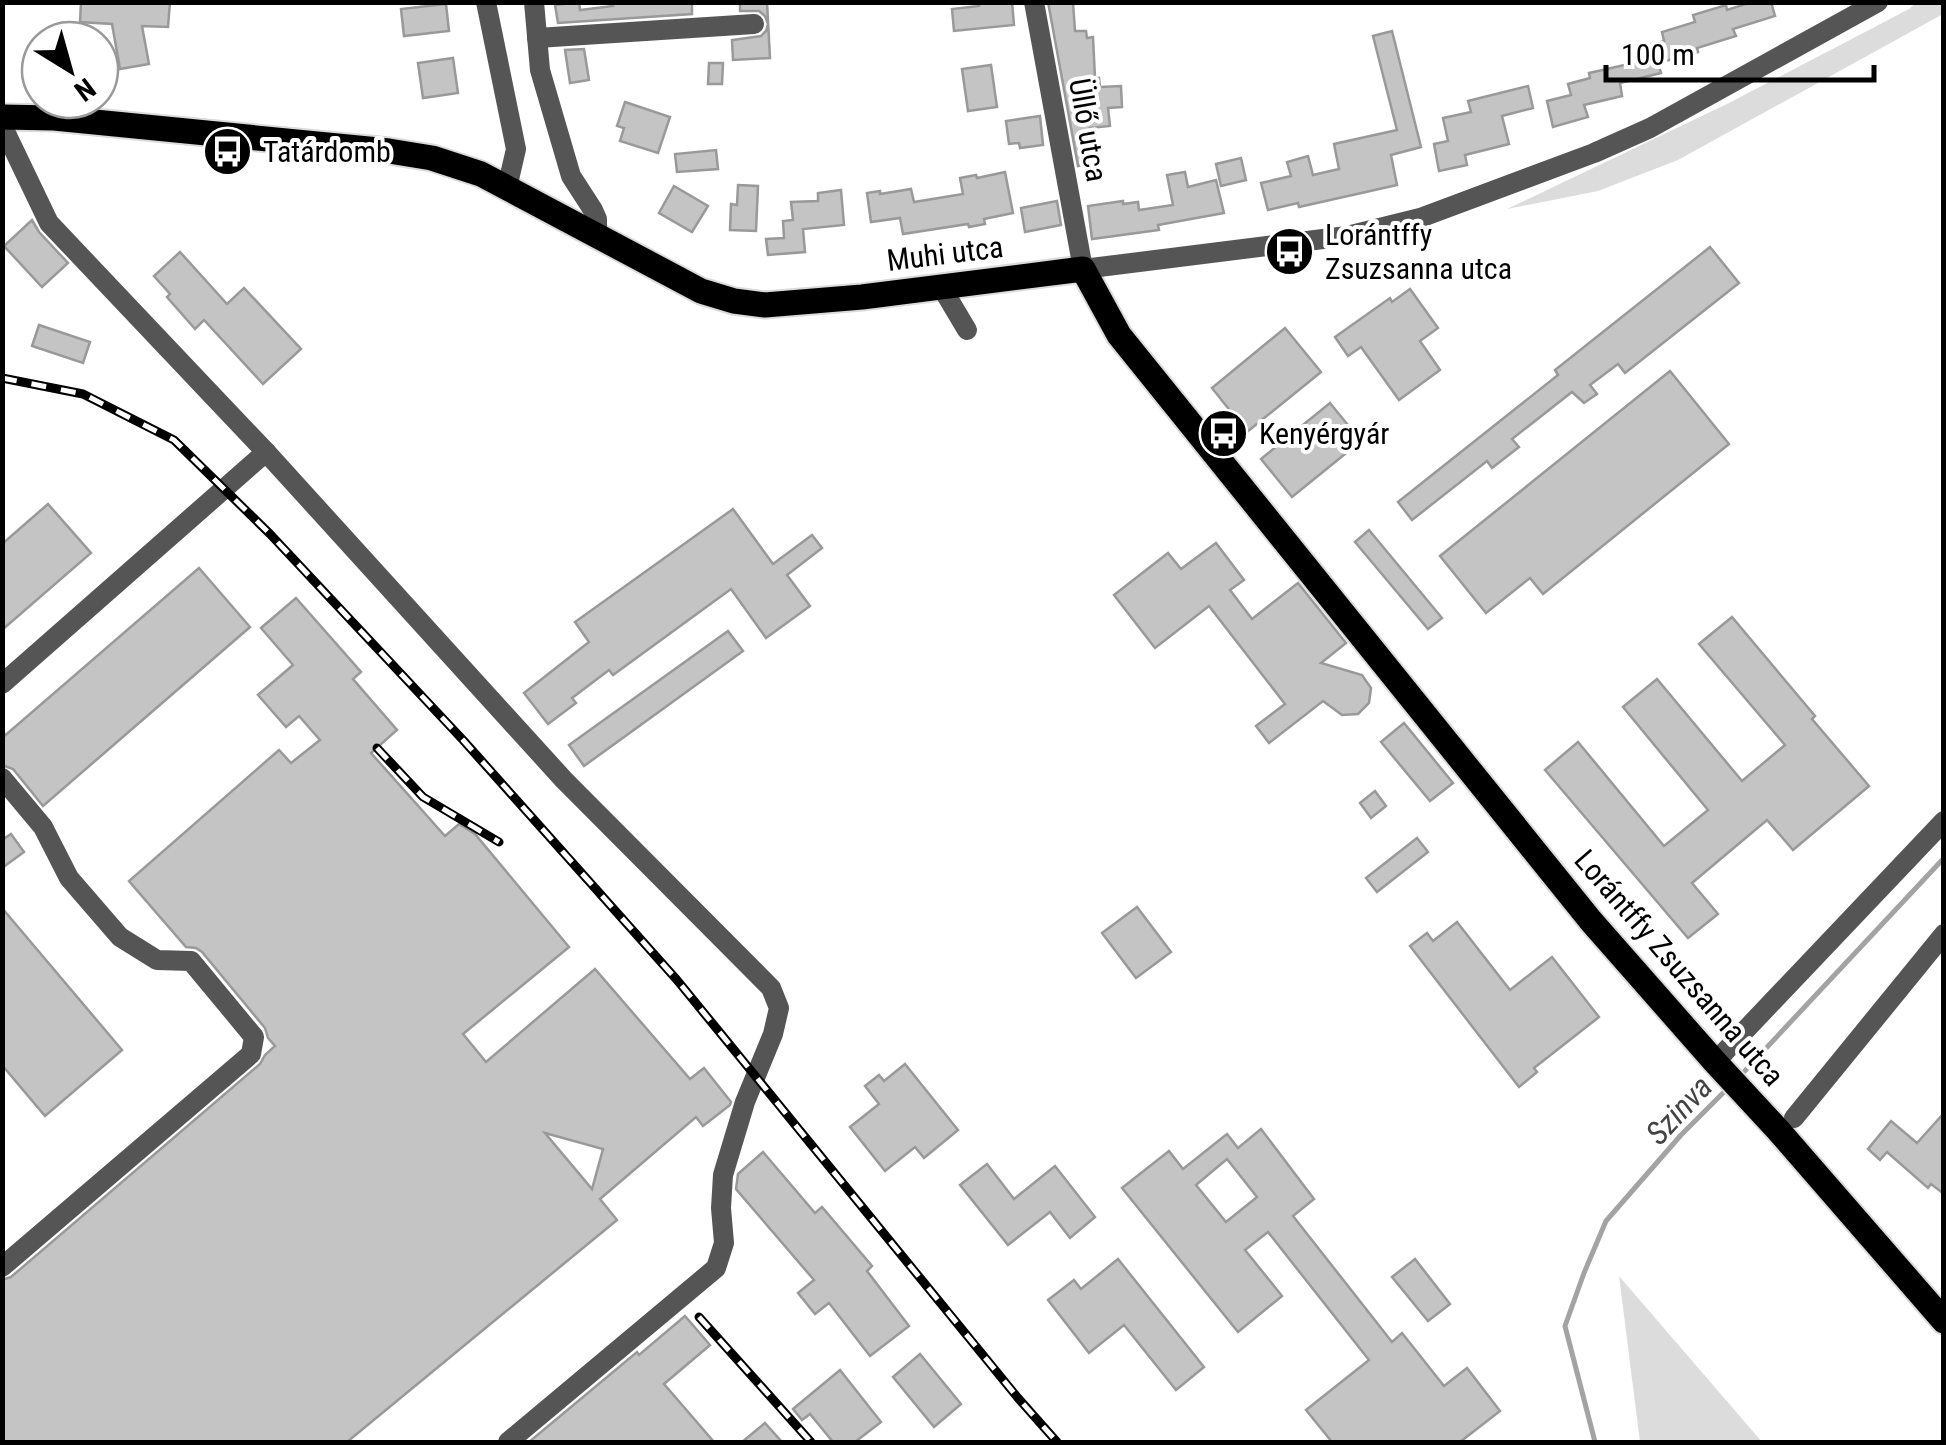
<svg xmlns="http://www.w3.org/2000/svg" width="1946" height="1445" font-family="'Roboto Condensed',sans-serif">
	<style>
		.green { fill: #dcdcdc }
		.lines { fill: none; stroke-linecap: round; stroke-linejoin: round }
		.stream { stroke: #a3a3a3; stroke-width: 5 }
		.building { fill: #c4c4c4; stroke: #999; stroke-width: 2.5; fill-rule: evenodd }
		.major-casing { stroke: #dbdbdb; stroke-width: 29 }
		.minor { stroke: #555; stroke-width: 20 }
		.major { stroke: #000; stroke-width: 25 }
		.rail-casing { stroke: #000; stroke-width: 9 }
		.rail { stroke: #fff; stroke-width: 5; stroke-dasharray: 15; stroke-linecap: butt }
		.labels { text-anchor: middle; stroke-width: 8; stroke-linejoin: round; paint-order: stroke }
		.street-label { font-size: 30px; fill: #000; stroke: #fff }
		.poi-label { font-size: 30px; fill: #000; stroke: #fff; text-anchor: start }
		.water-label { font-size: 32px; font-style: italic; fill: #444; stroke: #fff }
	</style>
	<rect width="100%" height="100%" fill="#fff"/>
	<g class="green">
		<polygon points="1917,2 1943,3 1943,14 1678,160 1598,191 1507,209 1729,103 1909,9"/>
		<polygon points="1619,1276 1762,1442 1640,1442"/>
	</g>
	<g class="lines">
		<g class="stream">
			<polyline points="1741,1075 1944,858"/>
			<polyline points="1595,1442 1565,1326 1584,1273 1606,1221 1681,1135 1729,1087"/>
		</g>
	</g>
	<g class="building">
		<polygon points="81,2 170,2 168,27 142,26 149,64 120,69 112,24 80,22"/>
		<polygon points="579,2 580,10 613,6 612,2 692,2 692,14 558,23 555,5"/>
		<polygon points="740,2 767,2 770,58 733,60 732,40 761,36 766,31 768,24 765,16 759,11 740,11"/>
		<polygon points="978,2 1012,2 1014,25 954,31 952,9 979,6"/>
		<polygon points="1048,2 1073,2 1075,31 1086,31 1087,38 1093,37 1095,78 1099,78 1100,87 1121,86 1122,107 1108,108 1110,126 1090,128 1096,163 1078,166"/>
		<polygon points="1752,2 1771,2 1775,16 1733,29 1736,36 1697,48 1698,52 1658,63 1661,73 1620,83 1622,96 1584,105 1588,117 1553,127 1547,101 1571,95 1568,84 1590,78 1589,73 1629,64 1626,50 1664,41 1662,32 1695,22 1693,15 1726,5 1727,10"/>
		<polygon points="446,4 449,31 404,36 401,9"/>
		<polygon points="1392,31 1421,147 1391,155 1397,185 1299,207 1298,203 1268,210 1261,183 1291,176 1287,162 1308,156 1313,175 1339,169 1334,144 1397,130 1373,36"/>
		<polygon points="584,49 589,80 570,83 565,50"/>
		<polygon points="453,58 458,93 423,98 418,63"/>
		<polygon points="709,63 723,63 722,84 708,84"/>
		<polygon points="991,65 997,107 968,111 962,69"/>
		<polygon points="1528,86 1533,108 1502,116 1509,144 1465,155 1467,165 1439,171 1434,144 1448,141 1443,118 1471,112 1468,101"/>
		<polygon points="625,102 670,117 658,153 620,141 624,128 617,126"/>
		<polygon points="1040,116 1043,145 1020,148 1019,143 1009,144 1006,121"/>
		<polygon points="716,150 718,169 677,172 675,154"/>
		<polygon points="1241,158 1246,180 1221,186 1216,164"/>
		<polygon points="1005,172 1013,213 984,219 985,224 969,227 968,224 903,234 900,218 871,222 867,193 880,191 880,194 911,189 914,202 963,194 960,178 976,175 977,178"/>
		<polygon points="1185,172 1188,187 1216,180 1224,213 1158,225 1159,230 1092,239 1088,206 1123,201 1123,204 1138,202 1139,210 1173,205 1167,175"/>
		<polygon points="738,185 758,186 756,231 730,230 731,204 737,205"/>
		<polygon points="674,186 708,206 692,232 659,213"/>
		<polygon points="841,190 844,225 803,229 805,252 768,255 766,239 784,238 783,221 793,220 791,202 818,201 818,193"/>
		<polygon points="1057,201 1061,225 1025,232 1021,208"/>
		<polygon points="32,220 39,232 68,263 42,287 4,246"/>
		<polygon points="1710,247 1739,283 1625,373 1618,364 1590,385 1597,394 1584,403 1572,392 1512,439 1519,447 1492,468 1487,461 1412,520 1398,502 1558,375 1555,370"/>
		<polygon points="180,252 227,304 244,288 301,349 263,384 204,320 195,329 167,297 170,294 154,276"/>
		<polygon points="1410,289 1438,328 1420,341 1440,370 1399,400 1361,347 1348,356 1335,337 1390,298 1392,302"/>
		<polygon points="39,325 90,342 83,363 32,346"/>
		<polygon points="1285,328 1321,372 1247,432 1212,388"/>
		<polygon points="1670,371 1729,444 1543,594 1530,578 1486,613 1440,556"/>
		<polygon points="1330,403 1361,441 1292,497 1261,459"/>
		<polygon points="48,504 91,553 2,630 2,544"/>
		<polygon points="733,509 773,564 812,535 822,548 787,575 810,606 766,638 731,589 613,675 609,670 572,698 576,703 548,724 524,693 589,642 575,622"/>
		<polygon points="1369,530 1442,618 1428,629 1355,542"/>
		<polygon points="1216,543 1244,580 1230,590 1252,619 1298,583 1346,643 1321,663 1362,675 1371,688 1369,703 1358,714 1342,715 1323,701 1269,743 1256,726 1285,704 1209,606 1155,648 1114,595 1168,553 1181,569"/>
		<polygon points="199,568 250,627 43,806 13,769 2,765 2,738"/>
		<path d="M296,598L361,672L353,679L397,730L371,753L445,836L459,824L475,834L569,947L463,1034L486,1062L595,969L690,1079L704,1068L731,1102L730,1105L703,1126L696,1117L600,1199L617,1220L347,1442H2V1280L11,1277L260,1064L265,1055L275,1046L268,1038L265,1028L202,952L196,948L186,947L129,881L279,750L291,763L320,740L299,716L286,727L258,695L293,665L261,628ZM545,1133L603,1149L592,1189Z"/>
		<polygon points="1732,617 1815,716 1812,719 1869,786 1793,850 1767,820 1692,883 1718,914 1688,938 1545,770 1578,742 1664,846 1708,810 1623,707 1657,679 1742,781 1785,745 1699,644"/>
		<polygon points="728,631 743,651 584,766 569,745"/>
		<polygon points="1404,723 1453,783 1430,801 1381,742"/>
		<polygon points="1375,791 1386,806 1371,818 1360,803"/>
		<polygon points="11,834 24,852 2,868 2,840"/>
		<polygon points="1417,838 1428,852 1377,892 1366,878"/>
		<polygon points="1137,907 1171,952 1136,978 1102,933"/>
		<polygon points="2,908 122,1050 45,1116 2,1065"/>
		<polygon points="1457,922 1510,990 1552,957 1599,1017 1534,1068 1537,1072 1519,1087 1410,946 1427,933 1433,941"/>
		<polygon points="905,1064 958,1130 924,1158 915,1147 885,1171 850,1127 879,1104 865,1086 879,1075 884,1081"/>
		<polygon points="1944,1113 1944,1194 1931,1184 1928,1188 1887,1152 1880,1160 1868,1149 1891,1121 1917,1143"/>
		<path d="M1261,1129L1314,1199L1293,1216L1392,1342L1402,1333L1444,1386L1467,1368L1500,1411L1460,1442H1332L1306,1410L1369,1360L1268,1232L1245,1250L1282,1296L1238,1332L1122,1188L1169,1151L1183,1169L1227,1134L1238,1148ZM1227,1159L1257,1197L1226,1222L1196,1185Z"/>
		<polygon points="763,1152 815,1213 822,1207 872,1266 867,1271 909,1326 870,1356 829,1303 815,1314 798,1293 814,1280 736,1189 738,1174"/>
		<polygon points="987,1164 1014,1199 1055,1166 1095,1217 1070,1238 1050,1212 1008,1245 960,1185"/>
		<polygon points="1118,1259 1204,1367 1176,1390 1124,1325 1089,1353 1048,1300 1074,1280 1081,1289"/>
		<polygon points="1415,1259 1450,1304 1428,1321 1392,1277"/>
		<polygon points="685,1316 710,1345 664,1384 714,1442 529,1442 637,1352 639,1355"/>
		<polygon points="920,1354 961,1404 934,1427 893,1377"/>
		<polygon points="840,1370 881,1422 855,1442 833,1442 810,1414 802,1420 793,1409"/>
		<polygon points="765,1423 782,1442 742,1442"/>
	</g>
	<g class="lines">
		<defs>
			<polyline id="major" points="2,117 54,118 389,151 432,158 481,174 701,291 734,301 765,305 862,297 1083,269 1119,335 1591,921 1715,1062 1778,1130 1944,1321"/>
		</defs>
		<use href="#major" class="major-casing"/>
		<g class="minor">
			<polyline points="486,2 516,149 507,188"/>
			<polyline points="534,2 540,70 571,176 593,210 597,219 597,235"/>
			<polyline points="1034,2 1083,269 1347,236 1420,218 1594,153 1650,128 1878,2"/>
			<polyline points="537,38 754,24"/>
			<polyline points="2,125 49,223 266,452 564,780 771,988 779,1008 773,1034 745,1102 723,1175 721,1208 724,1243 716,1268 508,1442"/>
			<polyline points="942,288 967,330"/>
			<polyline points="2,684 266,452"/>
			<polyline points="2,778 43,827 69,878 120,937 157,960 191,961 254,1037 251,1054 2,1267"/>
			<polyline points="1715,1062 1944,821"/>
			<polyline points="1794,1118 1944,934"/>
		</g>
		<use href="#major" class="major"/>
		<defs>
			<g id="rail">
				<polyline points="2,378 83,394 174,440 270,534 463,740 677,980 1018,1398 1057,1442"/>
				<polyline points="377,748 423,797 499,842"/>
				<polyline points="699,1317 811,1442"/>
			</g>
		</defs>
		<use href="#rail" class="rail-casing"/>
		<use href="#rail" class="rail"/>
	</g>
	<defs>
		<symbol id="bus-disc" viewBox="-11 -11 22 22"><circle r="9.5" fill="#000" stroke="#fff"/><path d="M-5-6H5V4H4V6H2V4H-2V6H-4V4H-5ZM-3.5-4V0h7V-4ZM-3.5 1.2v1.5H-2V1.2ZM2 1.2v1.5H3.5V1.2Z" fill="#fff"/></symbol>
	</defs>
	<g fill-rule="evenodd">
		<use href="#bus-disc" x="200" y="124" width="55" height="55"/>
		<use href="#bus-disc" x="1262" y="224" width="55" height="55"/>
		<use href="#bus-disc" x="1196" y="406" width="55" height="55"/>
	</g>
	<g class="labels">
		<g class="street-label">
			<text transform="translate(1088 130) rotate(80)" y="10">Üllő utca</text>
			<text transform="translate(945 254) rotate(-7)" y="10">Muhi utca</text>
			<text transform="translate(1679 968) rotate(49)" y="10">Lorántffy Zsuzsanna utca</text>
		</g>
		<g class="poi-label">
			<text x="263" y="162">Tatárdomb</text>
			<text x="1325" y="245">Lorántffy<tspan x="1325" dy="34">Zsuzsanna utca</tspan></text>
			<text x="1259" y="444">Kenyérgyár</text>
		</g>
		<g class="water-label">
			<text transform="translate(1679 1110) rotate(-47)" y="11">Szinva</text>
		</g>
	</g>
	<rect width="1946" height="1445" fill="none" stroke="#000000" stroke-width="10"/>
	<g transform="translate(70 70) rotate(143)"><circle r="48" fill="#ffffff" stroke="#999999" stroke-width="2.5"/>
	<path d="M0-8L18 38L0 25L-18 38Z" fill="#000000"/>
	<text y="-15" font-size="28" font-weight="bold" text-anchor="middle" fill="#000000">N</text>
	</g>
	<path d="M1606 65v15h268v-15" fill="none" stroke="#000000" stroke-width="5"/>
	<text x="1621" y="65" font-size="30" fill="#000000" stroke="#ffffff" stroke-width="8" paint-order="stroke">100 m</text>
</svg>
